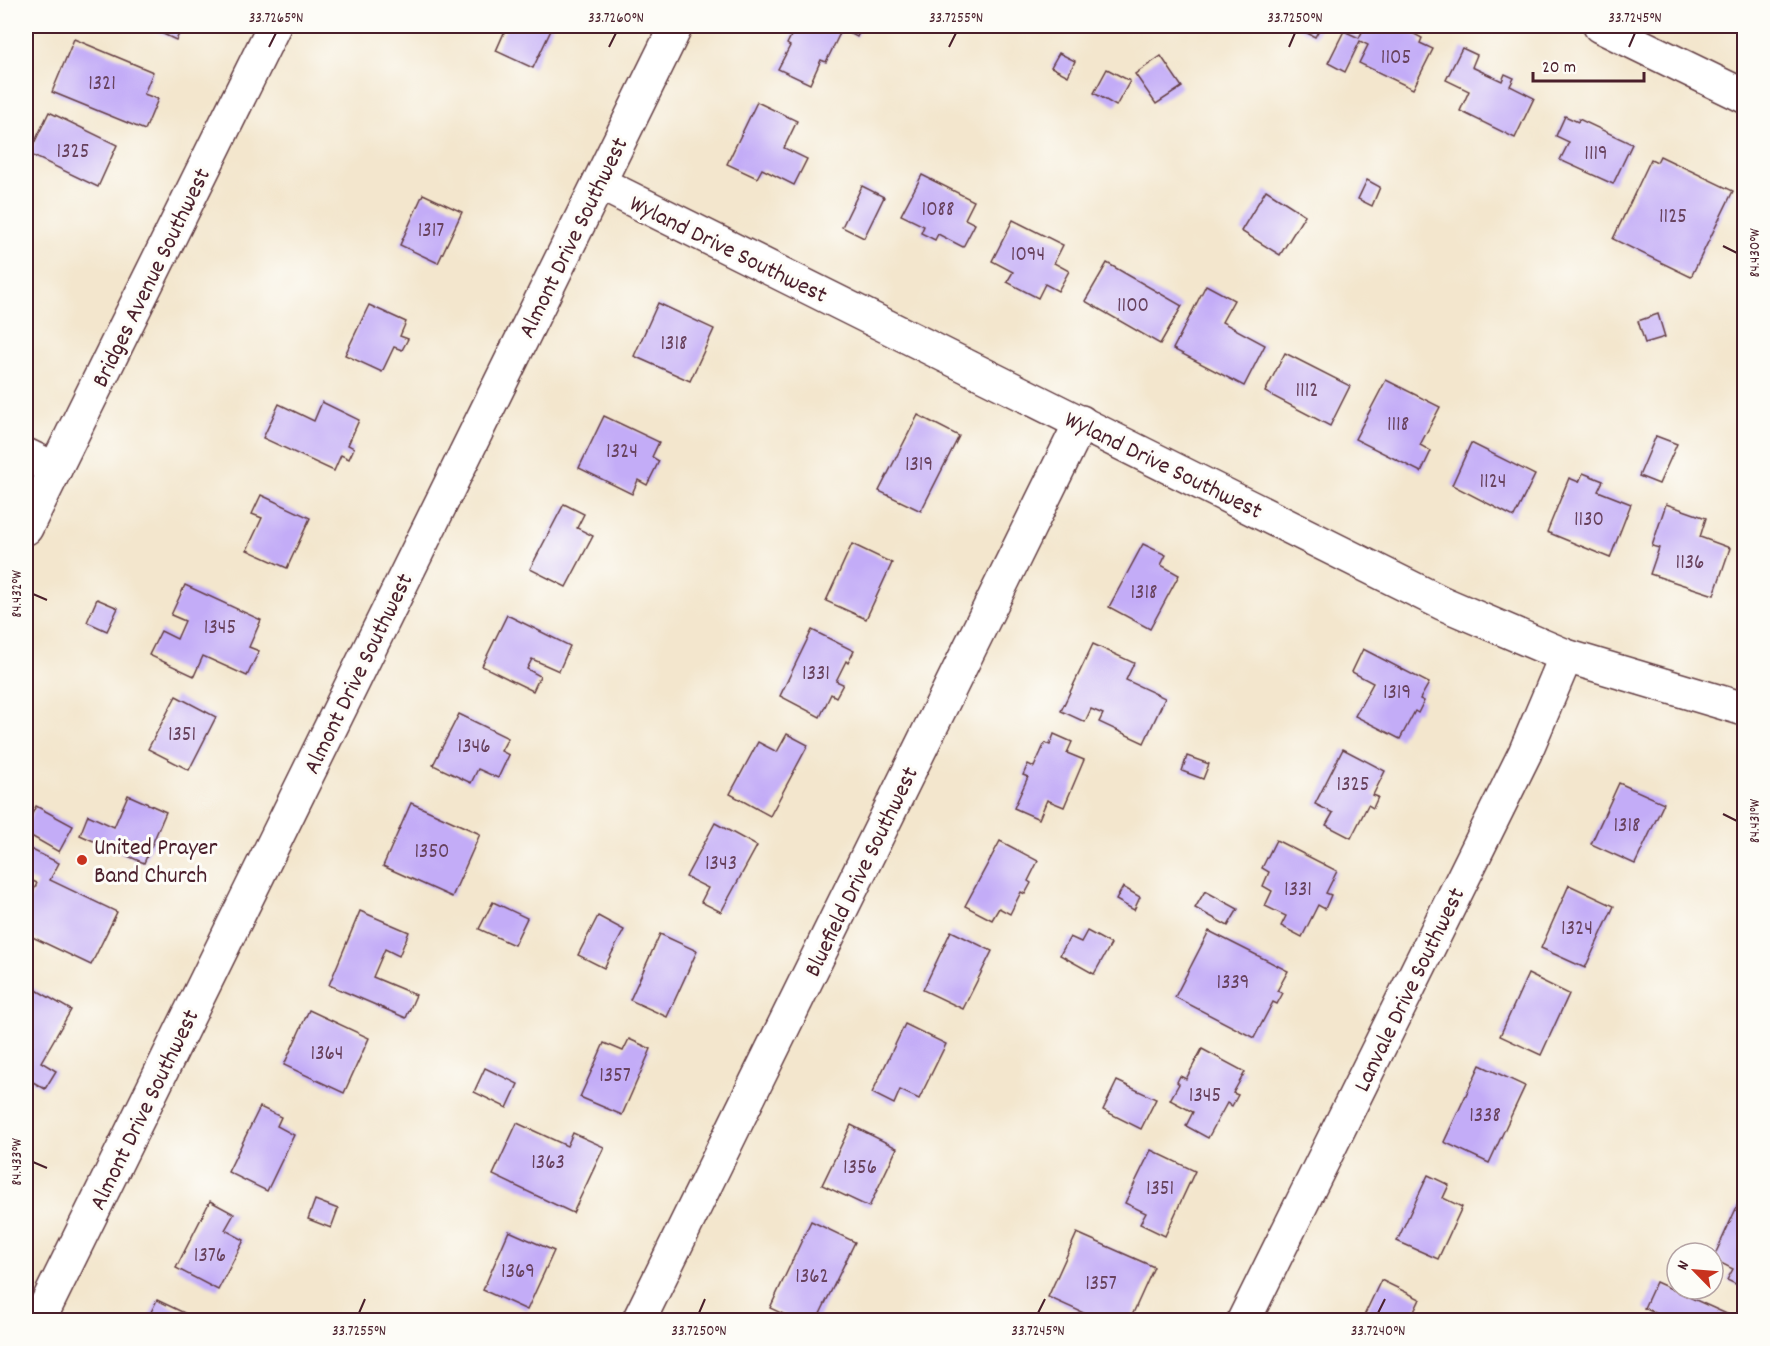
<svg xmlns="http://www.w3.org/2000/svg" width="1770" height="1346" font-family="Dekko,sans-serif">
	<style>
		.building { fill: #c3acf7 }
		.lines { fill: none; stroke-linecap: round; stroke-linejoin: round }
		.minor-casing { stroke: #633d43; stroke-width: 36 }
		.minor { stroke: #fff; stroke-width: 33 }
		.ticks { fill: none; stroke: #4a1f2b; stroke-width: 2 }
		.poi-dot { fill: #c8321e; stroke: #fdfcf7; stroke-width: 2 }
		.labels { text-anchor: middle; stroke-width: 6; stroke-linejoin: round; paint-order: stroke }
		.number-label { font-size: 21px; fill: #68425e }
		.street-label { font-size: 24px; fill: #4a1f2b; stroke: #fdfcf7 }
		.poi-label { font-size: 24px; fill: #4a1f2b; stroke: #fdfcf7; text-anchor: start }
		.neatline { fill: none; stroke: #4a1f2b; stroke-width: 2 }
		.ticks-label { font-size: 15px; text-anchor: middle; fill: #4a1f2b }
	</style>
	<rect width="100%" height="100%" fill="#fdfcf7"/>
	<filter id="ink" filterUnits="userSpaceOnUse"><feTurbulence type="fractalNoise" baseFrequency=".0167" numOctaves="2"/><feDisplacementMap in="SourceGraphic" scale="12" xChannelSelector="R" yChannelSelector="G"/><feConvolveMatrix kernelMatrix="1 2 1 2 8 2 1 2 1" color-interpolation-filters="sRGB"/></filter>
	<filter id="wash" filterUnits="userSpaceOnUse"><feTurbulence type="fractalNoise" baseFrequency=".008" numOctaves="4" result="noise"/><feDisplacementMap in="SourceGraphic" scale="24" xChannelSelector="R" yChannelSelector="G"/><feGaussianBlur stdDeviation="1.35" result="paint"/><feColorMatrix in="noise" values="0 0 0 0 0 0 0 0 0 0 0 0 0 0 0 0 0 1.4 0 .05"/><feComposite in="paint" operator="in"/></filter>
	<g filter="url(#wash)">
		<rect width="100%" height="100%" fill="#f3e6cd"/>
		<g id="blocks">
			<g class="building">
				<polygon points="146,26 183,26 176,40"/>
				<polygon points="507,26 553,26 533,68 496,51"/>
				<polygon points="796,26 862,26 857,37 842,29 826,62 821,60 810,84 778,69 790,46 787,44"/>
				<polygon points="1293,26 1321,26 1315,37"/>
				<polygon points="1365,26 1388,26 1400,31 1401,27 1422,38 1420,43 1433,49 1413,89 1359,63 1368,45 1360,41 1345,72 1328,63 1344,31 1359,38"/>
				<polygon points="74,39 153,72 144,94 158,99 145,130 52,92"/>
				<polygon points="1462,48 1477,55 1472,67 1502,81 1505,74 1514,78 1510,86 1534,98 1515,138 1460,111 1469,91 1446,80"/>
				<polygon points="1059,53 1075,61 1068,76 1051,67"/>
				<polygon points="1161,56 1182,87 1156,104 1135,74"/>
				<polygon points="1107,69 1130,81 1116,106 1094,93"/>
				<polygon points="757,102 797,121 784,148 807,159 794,185 762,169 757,178 727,164"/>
				<polygon points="49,112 117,145 98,187 29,154"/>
				<polygon points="1565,116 1578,122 1579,119 1632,144 1613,184 1560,160 1569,142 1556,136"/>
				<polygon points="1660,156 1733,191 1691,277 1613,239 1651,159 1657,162"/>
				<polygon points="922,175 974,201 965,219 975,224 963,247 938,234 935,240 921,233 924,226 901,215"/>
				<polygon points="1367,180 1380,187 1372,206 1358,199"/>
				<polygon points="862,186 884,197 864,238 842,227"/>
				<polygon points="1266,190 1305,215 1280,255 1241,231"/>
				<polygon points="423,194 462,212 438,263 400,245"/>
				<polygon points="1013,220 1063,245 1054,263 1069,271 1058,291 1045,284 1038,298 1007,282 1013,272 992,261"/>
				<polygon points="1107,263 1182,306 1160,344 1085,301"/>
				<polygon points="1206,285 1234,300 1222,322 1265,345 1244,386 1173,349"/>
				<polygon points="658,303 714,329 690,381 634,356"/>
				<polygon points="369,305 406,322 400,336 408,339 402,350 394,347 382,372 345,355"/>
				<polygon points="1658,314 1665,337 1645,343 1638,321"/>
				<polygon points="1285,353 1350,386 1330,426 1265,392"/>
				<polygon points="1386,380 1440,407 1420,445 1431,451 1421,472 1355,439"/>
				<polygon points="322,402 359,420 348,445 354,448 349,459 341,455 334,471 263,438 279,404 314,421"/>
				<polygon points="918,415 959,436 921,511 879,491"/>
				<polygon points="604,416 659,442 652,457 659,461 647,485 638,480 632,494 579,468"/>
				<polygon points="1656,436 1677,444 1659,484 1639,476"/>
				<polygon points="1471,443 1535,475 1514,517 1452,485"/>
				<polygon points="1583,473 1603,481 1598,491 1631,504 1610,558 1547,532 1569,478 1579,482"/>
				<polygon points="261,495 310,518 287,568 247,550 262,518 252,514"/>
				<polygon points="564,504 584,514 577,528 593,536 566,587 530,569"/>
				<polygon points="1666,504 1706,518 1700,537 1730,548 1714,595 1650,574 1659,548 1652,546"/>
				<polygon points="852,544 892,563 866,619 826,601"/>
				<polygon points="1143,544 1166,555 1161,565 1179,575 1150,629 1109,607"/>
				<polygon points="185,585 261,620 249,647 259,651 247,676 203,656 194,676 149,655 161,631 177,639 185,621 171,615"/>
				<polygon points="97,599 118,608 107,631 87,622"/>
				<polygon points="507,615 570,646 559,671 532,659 527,669 540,676 533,691 482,666"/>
				<polygon points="812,630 854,651 848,663 846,661 836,681 843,684 836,697 831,694 820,717 780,696"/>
				<polygon points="1093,644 1134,663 1126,680 1165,698 1144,743 1099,722 1103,714 1091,709 1085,722 1061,711"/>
				<polygon points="1363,649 1429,683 1420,699 1424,701 1418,713 1415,711 1400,739 1355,716 1373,683 1352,672"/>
				<polygon points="176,696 216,717 189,770 148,749"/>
				<polygon points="459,714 508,738 501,751 509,755 498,778 478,769 471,783 433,765"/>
				<polygon points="787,734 808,745 770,816 730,794 758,742 777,752"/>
				<polygon points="1054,734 1072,742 1067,753 1084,760 1064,807 1047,800 1039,819 1014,808 1028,777 1023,775 1028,764 1034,767 1045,743 1050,745"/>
				<polygon points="1343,749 1385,771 1373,795 1378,797 1373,808 1368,805 1351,838 1326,825 1333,813 1315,804"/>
				<polygon points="1187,756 1209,764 1203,779 1182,771"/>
				<polygon points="1619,783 1664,803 1635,864 1591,844"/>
				<polygon points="128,795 166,812 144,863 80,835 88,815 114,827"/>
				<polygon points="411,803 480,834 452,897 383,866"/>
				<polygon points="36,806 73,826 59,852 26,833 26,826"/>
				<polygon points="715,823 757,846 721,912 701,902 708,888 686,877"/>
				<polygon points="1276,840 1337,871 1326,893 1331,895 1325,909 1318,905 1302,937 1281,926 1286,916 1265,906 1272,891 1263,886 1269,872 1262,868"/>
				<polygon points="1000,841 1038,861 1028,881 1031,883 1025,894 1021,892 1010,914 999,908 992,920 965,906"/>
				<polygon points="26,847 59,863 50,880 117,912 91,965 26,934 26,908 37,883 26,878"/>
				<polygon points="1569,885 1614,906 1585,968 1541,948"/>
				<polygon points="1123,887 1140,897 1134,910 1116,900"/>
				<polygon points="1205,891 1238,909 1228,926 1195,908"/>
				<polygon points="493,902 527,918 514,945 479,929"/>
				<polygon points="360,911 409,932 399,956 385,949 373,977 416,995 406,1018 329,985"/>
				<polygon points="598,916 624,930 604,968 578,955"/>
				<polygon points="951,931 992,951 963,1009 923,990"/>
				<polygon points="1087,931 1111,944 1094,974 1060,955 1070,937 1081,942"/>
				<polygon points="1209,931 1288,971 1277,991 1283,993 1277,1004 1273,1002 1254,1038 1175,997"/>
				<polygon points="660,934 697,951 667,1017 630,1000"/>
				<polygon points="1528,974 1569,994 1541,1055 1500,1036"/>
				<polygon points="26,984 71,1010 41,1062 56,1071 45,1089 26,1078"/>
				<polygon points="309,1010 369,1038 344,1093 284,1065"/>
				<polygon points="905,1024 946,1044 919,1099 900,1090 894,1104 872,1093"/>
				<polygon points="629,1039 651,1049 622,1115 580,1097 604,1043 623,1051"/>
				<polygon points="1202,1049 1245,1072 1233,1093 1238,1095 1232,1106 1227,1103 1208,1138 1186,1126 1193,1112 1170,1100 1179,1084 1177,1082 1180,1076 1186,1079"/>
				<polygon points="1480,1065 1525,1086 1489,1163 1444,1142"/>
				<polygon points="485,1068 518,1084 507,1108 474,1092"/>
				<polygon points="1117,1081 1156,1099 1141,1129 1103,1110"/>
				<polygon points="260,1107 281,1117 277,1126 294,1135 267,1191 228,1172"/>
				<polygon points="517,1123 567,1146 573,1133 604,1147 573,1213 493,1175"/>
				<polygon points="851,1125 897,1148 869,1207 822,1185"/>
				<polygon points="1151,1150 1195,1171 1165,1236 1140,1224 1146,1213 1125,1203"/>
				<polygon points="1428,1175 1449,1185 1443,1198 1462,1207 1438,1259 1397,1241"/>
				<polygon points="315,1200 338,1209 331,1228 308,1219"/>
				<polygon points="1740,1200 1744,1202 1744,1288 1727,1280 1733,1269 1713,1259"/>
				<polygon points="210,1201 234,1214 225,1230 244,1240 218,1290 176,1268"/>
				<polygon points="811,1221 855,1242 817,1320 796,1320 770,1308"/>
				<polygon points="509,1231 554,1251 527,1310 483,1290"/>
				<polygon points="1077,1233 1154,1267 1130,1320 1099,1320 1048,1297"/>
				<polygon points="1381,1280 1420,1299 1410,1320 1362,1320"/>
				<polygon points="1656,1282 1740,1320 1671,1320 1644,1308"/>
				<polygon points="157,1300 199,1320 147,1320"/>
			</g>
		</g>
	</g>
	<g filter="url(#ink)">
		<use href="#blocks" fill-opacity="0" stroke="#633d43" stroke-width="1.5"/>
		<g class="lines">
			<defs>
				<g id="minor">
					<polyline points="1600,26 1744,96"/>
					<polyline points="599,183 1442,603 1566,656 1744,709"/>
					<polyline points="26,455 55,469"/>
					<polyline points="26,528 274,26"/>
					<polyline points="39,1320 676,26"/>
					<polyline points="639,1320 1081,422"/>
					<polyline points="1244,1320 1525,753 1566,656"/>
				</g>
			</defs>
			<use href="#minor" class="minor-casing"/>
			<use href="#minor" class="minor"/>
		</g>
	</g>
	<path class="ticks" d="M269,47L276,33M609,47L616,33M949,47L956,33M1289,47L1295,33M1629,47L1635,33M1723,246L1737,253M33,594L47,600M1723,814L1737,821M33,1162L47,1168M359,1313L365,1299M699,1313L705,1299M1038,1313L1045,1299M1378,1313L1385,1299"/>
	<circle class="poi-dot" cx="82" cy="860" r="6"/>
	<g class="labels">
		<g class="number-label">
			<text x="1396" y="63">1105</text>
			<text x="102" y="89">1321</text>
			<text x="73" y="157">1325</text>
			<text x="1596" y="159">1119</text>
			<text x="938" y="215">1088</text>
			<text x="1673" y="222">1125</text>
			<text x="431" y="236">1317</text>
			<text x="1028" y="260">1094</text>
			<text x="1133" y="311">1100</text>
			<text x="674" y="349">1318</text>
			<text x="1307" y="396">1112</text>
			<text x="1398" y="430">1118</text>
			<text x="622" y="457">1324</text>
			<text x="919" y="470">1319</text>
			<text x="1493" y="487">1124</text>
			<text x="1589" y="525">1130</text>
			<text x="1690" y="568">1136</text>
			<text x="1144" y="598">1318</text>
			<text x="220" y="633">1345</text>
			<text x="816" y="679">1331</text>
			<text x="1397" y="698">1319</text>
			<text x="182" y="740">1351</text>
			<text x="474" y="752">1346</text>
			<text x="1353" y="790">1325</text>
			<text x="1627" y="831">1318</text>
			<text x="432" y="857">1350</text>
			<text x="721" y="869">1343</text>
			<text x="1298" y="895">1331</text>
			<text x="1577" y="934">1324</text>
			<text x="1233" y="988">1339</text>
			<text x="327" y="1059">1364</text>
			<text x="615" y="1081">1357</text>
			<text x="1205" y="1101">1345</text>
			<text x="1485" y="1121">1338</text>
			<text x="548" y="1168">1363</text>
			<text x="860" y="1173">1356</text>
			<text x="1160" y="1194">1351</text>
			<text x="210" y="1261">1376</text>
			<text x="518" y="1277">1369</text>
			<text x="812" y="1282">1362</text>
			<text x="1101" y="1289">1357</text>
		</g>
		<g class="street-label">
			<text transform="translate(572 237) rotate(-64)" y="8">Almont Drive Southwest</text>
			<text transform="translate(729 248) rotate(26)" y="8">Wyland Drive Southwest</text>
			<text transform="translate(150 277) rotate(-64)" y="8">Bridges Avenue Southwest</text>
			<text transform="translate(1164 464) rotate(26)" y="8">Wyland Drive Southwest</text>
			<text transform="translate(357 673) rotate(-64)" y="8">Almont Drive Southwest</text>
			<text transform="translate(860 871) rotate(-64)" y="8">Bluefield Drive Southwest</text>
			<text transform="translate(1408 989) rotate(-64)" y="8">Lanvale Drive Southwest</text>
			<text transform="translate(143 1109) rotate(-64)" y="8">Almont Drive Southwest</text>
		</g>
		<g class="poi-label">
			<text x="94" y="854">United Prayer<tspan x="94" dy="28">Band Church</tspan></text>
		</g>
	</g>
	<rect width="1770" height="1346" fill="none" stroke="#fdfcf7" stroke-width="66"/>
	<g transform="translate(1695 1271) rotate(295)"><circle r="28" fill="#fdfcf7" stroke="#b5a4a5" stroke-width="1.5"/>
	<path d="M0-4.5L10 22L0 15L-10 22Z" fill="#c8321e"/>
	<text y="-9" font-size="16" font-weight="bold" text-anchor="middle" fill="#4a1f2b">N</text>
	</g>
	<path d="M1533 72v9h111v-9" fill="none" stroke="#4a1f2b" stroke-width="3"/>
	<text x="1542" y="72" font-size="18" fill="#4a1f2b" stroke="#fdfcf7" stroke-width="4.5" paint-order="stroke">20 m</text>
	<rect x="33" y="33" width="1704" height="1280" class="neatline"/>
	<g class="ticks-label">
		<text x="276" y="22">33.7265°N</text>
		<text x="616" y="22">33.7260°N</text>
		<text x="956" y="22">33.7255°N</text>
		<text x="1295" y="22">33.7250°N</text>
		<text x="1635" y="22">33.7245°N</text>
		<text transform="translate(1754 253) rotate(-90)" y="5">84.430°W</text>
		<text transform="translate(16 594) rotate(-90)" y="5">84.432°W</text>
		<text transform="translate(1754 821) rotate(-90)" y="5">84.431°W</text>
		<text transform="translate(16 1162) rotate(-90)" y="5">84.433°W</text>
		<text x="359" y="1335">33.7255°N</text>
		<text x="699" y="1335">33.7250°N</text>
		<text x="1038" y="1335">33.7245°N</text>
		<text x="1378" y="1335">33.7240°N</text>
	</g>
</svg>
